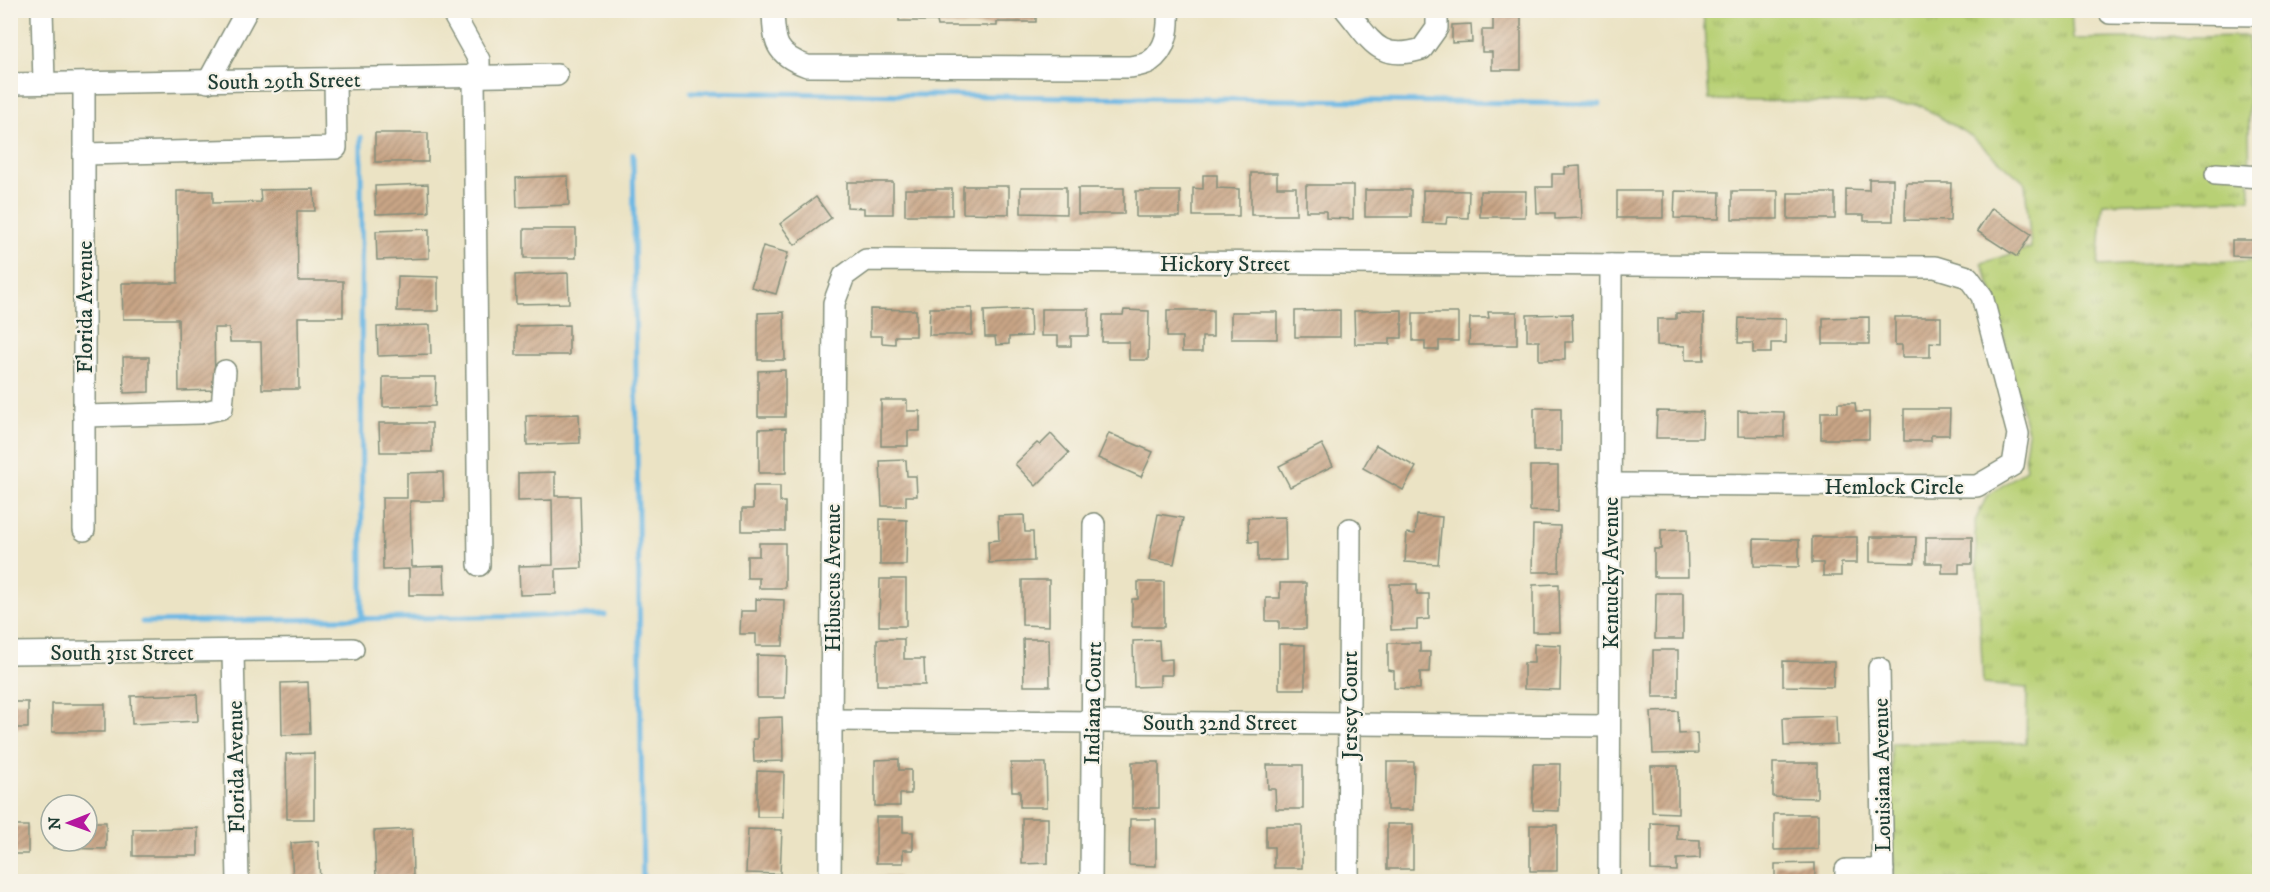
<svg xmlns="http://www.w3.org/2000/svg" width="2270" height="892" font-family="'IM FELL DW Pica',serif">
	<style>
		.grass { fill: url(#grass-tufts); stroke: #6c8654; stroke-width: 1.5 }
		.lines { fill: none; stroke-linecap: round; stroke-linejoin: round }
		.stream { stroke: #6bb7e4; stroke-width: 5 }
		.building { fill: url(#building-hatch) }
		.minor-casing { stroke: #85907c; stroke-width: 24 }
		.minor { stroke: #fff; stroke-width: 21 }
		.labels { text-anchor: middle; stroke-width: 4.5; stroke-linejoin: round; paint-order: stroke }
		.street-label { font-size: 22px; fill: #1f3d34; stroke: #f7f3e8 }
	</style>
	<defs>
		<pattern id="grass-tufts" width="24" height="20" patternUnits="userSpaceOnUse" patternTransform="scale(1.5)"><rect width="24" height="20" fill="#b8d074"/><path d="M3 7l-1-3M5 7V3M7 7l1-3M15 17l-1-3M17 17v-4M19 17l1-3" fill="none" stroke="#95aa60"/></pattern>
		<pattern id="building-hatch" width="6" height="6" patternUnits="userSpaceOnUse" patternTransform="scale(1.5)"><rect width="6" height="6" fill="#c9a586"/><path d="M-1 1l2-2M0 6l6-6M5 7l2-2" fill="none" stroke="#a3886e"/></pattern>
	</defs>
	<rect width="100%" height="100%" fill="#f7f3e8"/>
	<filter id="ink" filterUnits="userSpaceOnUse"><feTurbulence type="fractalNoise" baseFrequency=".0167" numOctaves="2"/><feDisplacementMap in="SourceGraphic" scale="12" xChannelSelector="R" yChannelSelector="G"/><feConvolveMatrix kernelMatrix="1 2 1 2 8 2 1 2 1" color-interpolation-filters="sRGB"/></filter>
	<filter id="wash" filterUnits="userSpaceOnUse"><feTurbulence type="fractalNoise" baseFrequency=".008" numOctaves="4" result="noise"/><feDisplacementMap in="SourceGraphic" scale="24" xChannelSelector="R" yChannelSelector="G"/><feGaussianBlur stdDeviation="1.35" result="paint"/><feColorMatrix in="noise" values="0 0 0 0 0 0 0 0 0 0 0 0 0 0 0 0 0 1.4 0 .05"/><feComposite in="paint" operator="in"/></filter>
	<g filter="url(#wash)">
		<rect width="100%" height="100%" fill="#ebe3c4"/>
		<polygon class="grass" points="2071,10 2073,39 2248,36 2250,199 2103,204 2098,266 2259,260 2259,881 1894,881 1891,743 2026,743 2027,688 1983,684 1975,521 1987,496 2027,469 2025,455 2028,432 1993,294 1982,263 2031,248 2025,183 1971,136 1918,104 1709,100 1703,11"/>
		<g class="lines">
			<g class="stream">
				<polyline points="691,92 1600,104"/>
				<polyline points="361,137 362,618"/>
				<polyline points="633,154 643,882"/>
				<polyline points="142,622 605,615"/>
			</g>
		</g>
		<g id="blocks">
			<g class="building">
				<polygon points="899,10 1036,10 1036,22 997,22 997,26 938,26 937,21 899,21"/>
				<polygon points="1521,11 1521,70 1492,70 1492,52 1482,52 1482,30 1493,30 1493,12"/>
				<polygon points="1471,24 1472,42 1452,43 1452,25"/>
				<rect x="375" y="133" width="53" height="29"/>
				<polygon points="1580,166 1582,218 1555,219 1555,213 1537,213 1536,187 1552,187 1552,174 1565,174 1565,167"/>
				<polygon points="1251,173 1277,173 1277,187 1296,187 1296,215 1251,215"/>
				<polygon points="1203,175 1217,175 1217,188 1239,189 1239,216 1193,216 1193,188 1203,189"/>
				<polygon points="568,176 569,205 517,207 516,178"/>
				<polygon points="1869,179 1893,179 1893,221 1864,221 1864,215 1846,215 1846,189 1869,190"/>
				<polygon points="847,182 893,182 893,214 864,214 864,208 847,207"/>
				<polygon points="1906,183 1951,183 1950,221 1905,220"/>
				<polygon points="428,184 429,212 376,214 375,186"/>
				<polygon points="1306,185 1353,185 1353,219 1326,218 1326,211 1306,211"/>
				<polygon points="963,186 1009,186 1009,214 963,213"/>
				<polygon points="1021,187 1066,187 1066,214 1021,213"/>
				<rect x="1078" y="188" width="46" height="26"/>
				<polygon points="314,189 315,211 297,211 298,281 343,281 343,317 298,317 299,389 262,389 261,342 230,342 229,328 214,328 215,390 179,391 178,319 123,319 122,283 178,283 177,191 213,191 213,203 261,202 260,190"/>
				<rect x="905" y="189" width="47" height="26"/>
				<rect x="1365" y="190" width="46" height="27"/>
				<polygon points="1423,190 1469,191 1468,218 1447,217 1446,224 1423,223"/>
				<rect x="1136" y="191" width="44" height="26"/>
				<polygon points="1480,191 1526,191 1525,217 1480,217"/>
				<rect x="1617" y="191" width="46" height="27"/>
				<polygon points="1675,191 1720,192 1719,219 1674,218"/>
				<rect x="1732" y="191" width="46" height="28"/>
				<rect x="1788" y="193" width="47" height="26"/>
				<polygon points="816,197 831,218 795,245 780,224"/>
				<polygon points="1992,208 2031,234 2017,257 1977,231"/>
				<polygon points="429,229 429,258 377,260 376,231"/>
				<rect x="524" y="229" width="52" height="29"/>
				<polygon points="2232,240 2260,240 2260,257 2232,256"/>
				<polygon points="763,246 788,253 776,294 751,287"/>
				<polygon points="568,273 569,303 516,304 515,275"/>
				<polygon points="398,276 438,277 438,311 397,311"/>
				<polygon points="930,308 972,308 972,335 929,335"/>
				<polygon points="870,309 916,310 916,336 895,336 895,344 882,343 882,336 870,336"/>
				<polygon points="1030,309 1031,336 1009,337 1009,344 996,345 995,337 985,337 984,311"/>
				<polygon points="1041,309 1089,309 1089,336 1071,336 1071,346 1058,346 1058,336 1041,336"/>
				<polygon points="1124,310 1149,311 1148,360 1129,360 1129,342 1102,342 1103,315 1123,315"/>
				<polygon points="1167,310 1213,310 1213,337 1202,337 1202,352 1182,352 1182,337 1167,337"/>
				<polygon points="1340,310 1340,337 1295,337 1295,311"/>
				<polygon points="1402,310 1402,338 1390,338 1390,344 1355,344 1354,311"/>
				<polygon points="784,312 785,360 758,360 758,313"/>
				<rect x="1231" y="312" width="46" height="27"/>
				<polygon points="1488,312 1517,312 1517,345 1469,345 1470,318 1489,318"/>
				<polygon points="1413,313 1458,313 1458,341 1439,341 1439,350 1425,350 1425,341 1413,341"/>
				<polygon points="1676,313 1704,314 1704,360 1685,360 1685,346 1657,345 1657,319 1676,319"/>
				<polygon points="1572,314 1573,342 1565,342 1565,360 1539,360 1539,341 1527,341 1527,315"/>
				<polygon points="1869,317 1869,344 1823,344 1823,318"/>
				<polygon points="1895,317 1941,317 1941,343 1930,342 1930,357 1902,357 1902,345 1895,345"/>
				<polygon points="1739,318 1786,319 1786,343 1771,343 1771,353 1753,353 1753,343 1738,343"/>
				<polygon points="430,325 431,354 378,356 377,327"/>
				<polygon points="569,325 569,355 516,355 516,326"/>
				<polygon points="123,357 149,357 149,392 124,393"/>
				<polygon points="785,370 785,417 758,417 758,371"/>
				<polygon points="383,377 436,377 435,406 383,407"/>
				<polygon points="881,400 907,400 907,411 920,411 920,431 908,431 908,446 881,446"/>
				<polygon points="1838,403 1855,403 1856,412 1869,412 1869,439 1821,439 1821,412 1838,412"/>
				<rect x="1534" y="408" width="27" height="43"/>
				<polygon points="1904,409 1950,409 1949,435 1931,435 1931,441 1904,441"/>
				<polygon points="1657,411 1703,412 1702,438 1656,438"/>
				<polygon points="1738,411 1784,412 1784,437 1738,436"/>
				<polygon points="579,414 580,443 527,445 526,416"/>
				<polygon points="379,423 432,423 432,452 380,452"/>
				<polygon points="786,428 786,473 759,473 759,429"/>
				<polygon points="1109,433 1153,452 1141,477 1098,458"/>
				<polygon points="1051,434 1069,453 1036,486 1015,464 1037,443 1040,445"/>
				<polygon points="1322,444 1333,466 1290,487 1279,466"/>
				<polygon points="1376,445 1416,467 1403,490 1363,468"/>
				<polygon points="906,460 907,476 916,476 917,496 906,496 906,506 882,506 880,461"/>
				<polygon points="1530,466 1558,466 1558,512 1530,511"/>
				<polygon points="443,472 444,501 410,501 412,567 444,566 445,595 409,595 409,569 383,570 382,498 407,498 407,473"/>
				<polygon points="555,472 555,496 580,496 582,568 556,569 556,594 520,595 519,566 553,565 552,500 518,501 518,473"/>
				<polygon points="753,486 780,486 780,502 785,502 785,531 742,531 742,509 753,509"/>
				<polygon points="1158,514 1183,518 1174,564 1149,560"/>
				<polygon points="1024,515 1025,532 1033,532 1034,561 989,563 988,541 999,540 998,516"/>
				<polygon points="1417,515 1442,517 1438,564 1405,562 1407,533 1415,534"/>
				<polygon points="1285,517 1286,560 1258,561 1258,542 1249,542 1248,518"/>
				<polygon points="880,519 907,520 906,565 880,565"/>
				<polygon points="1533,525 1560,526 1559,572 1532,572"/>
				<polygon points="1687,529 1688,577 1654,577 1654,549 1661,549 1661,530"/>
				<polygon points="1812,537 1857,537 1857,563 1841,563 1841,576 1823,576 1823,563 1812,563"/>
				<polygon points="1870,537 1916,537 1915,563 1870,562"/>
				<polygon points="1926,537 1972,537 1972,564 1959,564 1959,573 1942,573 1942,563 1926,563"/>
				<polygon points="1754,539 1799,540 1799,567 1754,566"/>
				<polygon points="759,543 785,543 785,588 759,588 759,578 747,578 747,556 759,556"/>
				<polygon points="880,579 906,579 906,626 879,626"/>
				<polygon points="1022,580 1049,580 1049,626 1022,625"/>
				<polygon points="1138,582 1164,582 1164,627 1132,627 1132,599 1138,599"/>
				<polygon points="1280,583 1306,583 1306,629 1279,629 1279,621 1266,621 1266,598 1280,598"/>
				<polygon points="1390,584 1417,584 1417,594 1429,594 1429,619 1417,620 1417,629 1391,630"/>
				<polygon points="1559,584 1560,632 1533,632 1533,585"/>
				<polygon points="1656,593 1683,593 1683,639 1655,639"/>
				<polygon points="756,599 784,600 783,646 756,646 756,634 740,634 741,611 756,611"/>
				<polygon points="877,639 904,639 904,659 924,659 925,685 877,685"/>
				<polygon points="1023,639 1049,639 1050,686 1024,686"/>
				<polygon points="1159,640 1160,660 1172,659 1172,675 1160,675 1160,686 1134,687 1133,641"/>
				<polygon points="1388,643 1420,643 1420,652 1430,652 1429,672 1420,672 1420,689 1394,688 1394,671 1388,670"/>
				<polygon points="1279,644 1305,645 1305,689 1279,689"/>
				<polygon points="1534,644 1561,645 1560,690 1524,689 1524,663 1534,663"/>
				<rect x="1653" y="650" width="25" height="47"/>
				<polygon points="757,655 786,656 785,698 757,698"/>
				<polygon points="1783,661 1834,662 1833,687 1783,686"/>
				<polygon points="308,682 310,734 282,735 281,683"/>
				<polygon points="197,694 198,721 132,724 131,696"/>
				<rect x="10" y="702" width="18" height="26"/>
				<rect x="52" y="704" width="53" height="28"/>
				<polygon points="1678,711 1679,734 1697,733 1698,753 1653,754 1651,712"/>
				<polygon points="1836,716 1837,744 1784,746 1783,718"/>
				<polygon points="782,717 783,761 754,762 753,739 757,739 757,718"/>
				<polygon points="314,753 314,819 287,819 286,754"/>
				<polygon points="899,759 899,770 911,770 911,794 900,794 900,806 875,806 875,760"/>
				<rect x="1132" y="762" width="27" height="46"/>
				<polygon points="1387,762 1414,762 1413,810 1387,810"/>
				<polygon points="1011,763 1046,763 1047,807 1020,807 1020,791 1012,791"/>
				<polygon points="1773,763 1817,763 1817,798 1773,797"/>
				<polygon points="1533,764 1560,764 1559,811 1533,810"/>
				<polygon points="1267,765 1303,765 1303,809 1276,809 1275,789 1268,789"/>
				<polygon points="1651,766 1678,766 1678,813 1652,812"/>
				<polygon points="757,771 784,772 783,817 757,817"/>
				<polygon points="1774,814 1818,814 1818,849 1774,850"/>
				<polygon points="876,817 903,817 903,832 913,832 913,850 903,850 903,863 876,863"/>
				<polygon points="1022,818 1048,818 1048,863 1022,864"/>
				<polygon points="1130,819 1156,819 1156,866 1129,865"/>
				<polygon points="87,822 106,822 106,849 53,848 53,841 87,841"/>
				<polygon points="1651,823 1677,824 1677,839 1700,840 1700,858 1677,859 1677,871 1651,870"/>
				<rect x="1387" y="824" width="26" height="45"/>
				<polygon points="1266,825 1302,825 1302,868 1274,868 1274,847 1266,847"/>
				<rect x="1530" y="825" width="27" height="46"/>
				<rect x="10" y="826" width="18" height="28"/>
				<polygon points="198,828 198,856 133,856 133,829"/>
				<polygon points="412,829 413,877 376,878 374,831"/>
				<polygon points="748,829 782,830 780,874 746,873"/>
				<polygon points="318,841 320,882 293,882 291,843"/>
				<polygon points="1815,863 1815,882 1775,882 1775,864"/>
				<rect x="874" y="877" width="25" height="5"/>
			</g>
		</g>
	</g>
	<g filter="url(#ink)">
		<use href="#blocks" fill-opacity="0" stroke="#85907c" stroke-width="1.5"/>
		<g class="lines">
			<defs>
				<g id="minor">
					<polyline points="42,10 44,83"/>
					<polyline points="451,10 479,60 479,77"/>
					<path d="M773,10C774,42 775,55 807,66L1130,67C1136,66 1144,65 1149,62C1167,50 1169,29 1168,10"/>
					<path d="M1346,10C1372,41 1378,62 1422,49L1437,28V10"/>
					<polyline points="2110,10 2110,13 2260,15"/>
					<polyline points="474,77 479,565"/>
					<polyline points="208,82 247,10"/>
					<polyline points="10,84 557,75"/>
					<polyline points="84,84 84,530"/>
					<polyline points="84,154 336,148 335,79"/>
					<polyline points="2216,174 2260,177"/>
					<polyline points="84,416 200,413 222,408 225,371"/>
					<polyline points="233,652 238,882"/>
					<polyline points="10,653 353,649"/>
					<polyline points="1879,668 1883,882"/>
					<polyline points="831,720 1609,726"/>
					<polyline points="830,882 834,303 844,276 866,260 1935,267 1968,277 1982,296 2018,434 2013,465 1977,486 1610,484"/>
					<polyline points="1091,882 1094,524"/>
					<polyline points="1348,882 1350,529"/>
					<polyline points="1609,882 1611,265"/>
					<polyline points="1846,882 1846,870 1883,870"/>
				</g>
			</defs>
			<use href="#minor" class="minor-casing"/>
			<use href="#minor" class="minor"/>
		</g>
	</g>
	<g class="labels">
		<g class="street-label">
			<text transform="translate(284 80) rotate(-1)" y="8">South 29th Street</text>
			<text x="1225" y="271">Hickory Street</text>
			<text transform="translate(84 307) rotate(-90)" y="8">Florida Avenue</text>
			<text x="1894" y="494">Hemlock Circle</text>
			<text transform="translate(1610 573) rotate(-90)" y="8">Kentucky Avenue</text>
			<text transform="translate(832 578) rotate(-90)" y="8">Hibuscus Avenue</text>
			<text x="122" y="660">South 31st Street</text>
			<text transform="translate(1092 703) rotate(-89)" y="8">Indiana Court</text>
			<text transform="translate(1349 705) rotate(-90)" y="8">Jersey Court</text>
			<text x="1220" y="730">South 32nd Street</text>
			<text transform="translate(235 767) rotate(-91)" y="8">Florida Avenue</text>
			<text transform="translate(1881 775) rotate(-91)" y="8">Louisiana Avenue</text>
		</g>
	</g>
	<rect width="2270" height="892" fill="none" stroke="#f7f3e8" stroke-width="36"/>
	<g transform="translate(69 823) rotate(269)"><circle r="28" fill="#f7f3e8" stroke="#a1aaa0" stroke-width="1.5"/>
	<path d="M0-4.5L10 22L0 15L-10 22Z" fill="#b5179e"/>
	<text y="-9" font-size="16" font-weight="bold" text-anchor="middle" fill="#1f3d34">N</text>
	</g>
</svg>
